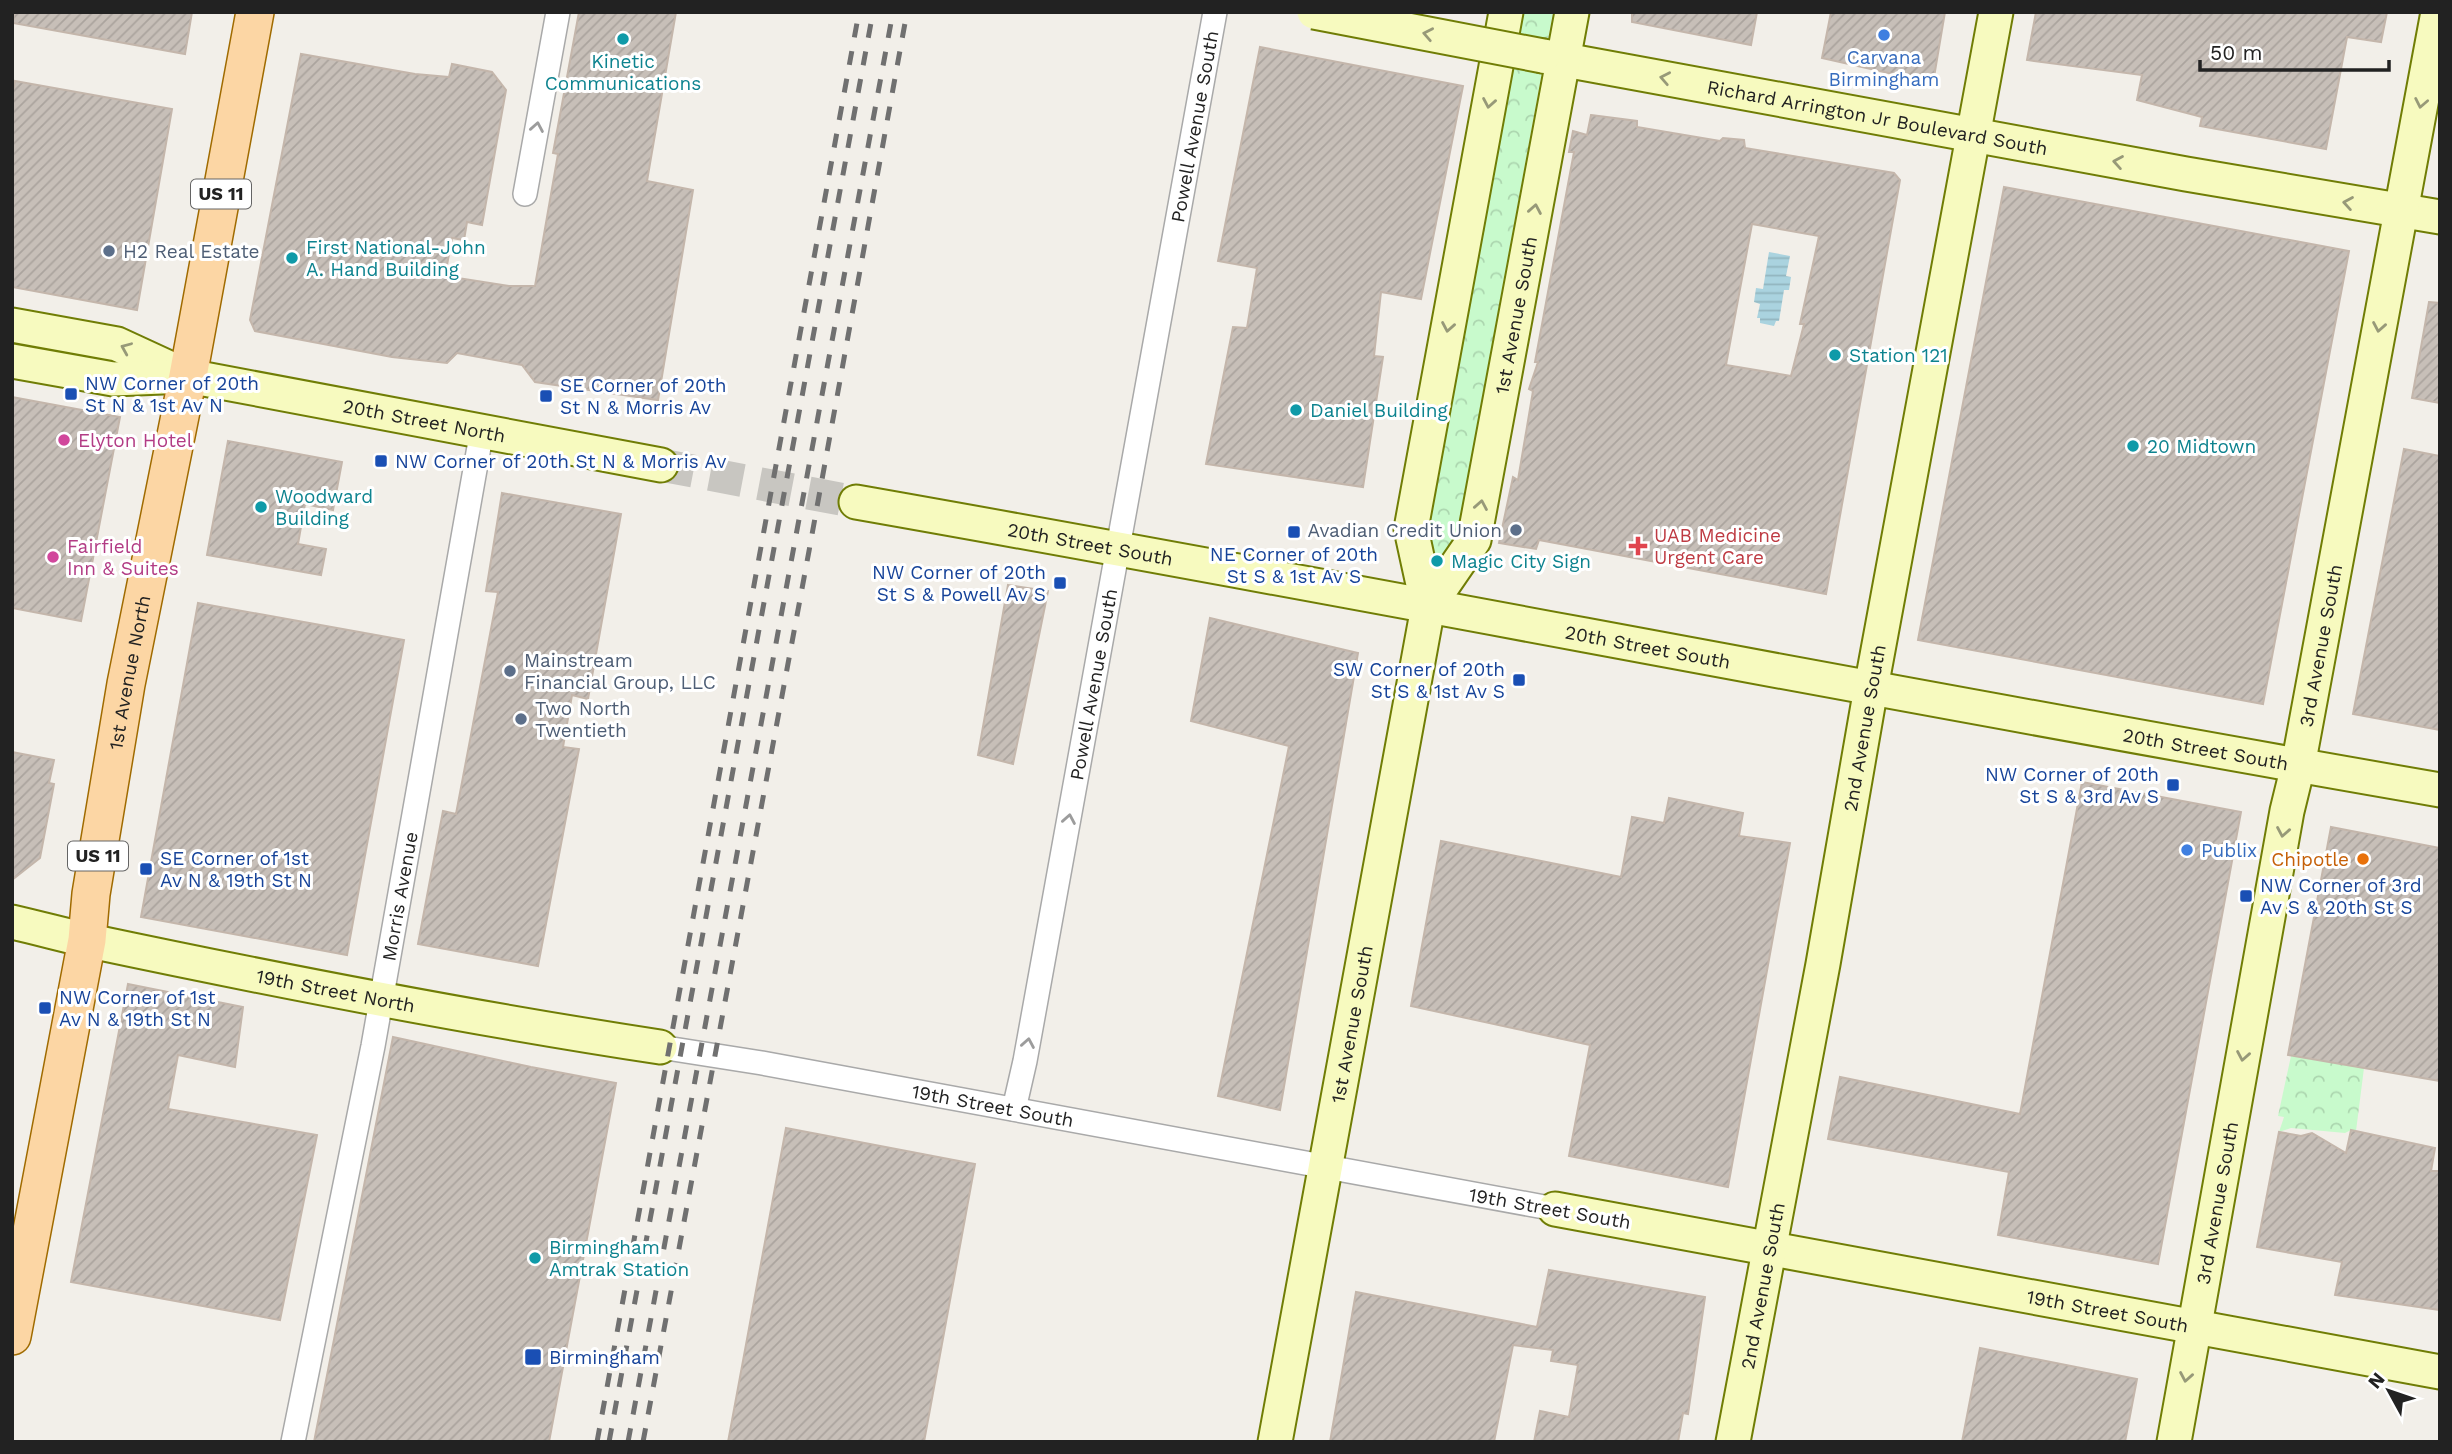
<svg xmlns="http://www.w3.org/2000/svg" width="2452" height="1454" font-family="'Work Sans',sans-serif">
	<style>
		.park { fill: url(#park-crowns) }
		.water { fill: url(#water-rules) }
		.building { fill: url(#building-hatch); stroke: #c4b6ab; stroke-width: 2; fill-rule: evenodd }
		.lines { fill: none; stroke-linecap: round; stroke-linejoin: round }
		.secondary-tunnel { stroke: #c8c6c1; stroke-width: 33; stroke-dasharray: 33 17; stroke-linecap: butt }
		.street-casing { stroke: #a9a9a9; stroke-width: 26 }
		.secondary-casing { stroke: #707d05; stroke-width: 37 }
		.primary-casing { stroke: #a06b00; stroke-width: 40 }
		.street { stroke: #fff; stroke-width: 23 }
		.secondary { stroke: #f7fabf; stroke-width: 33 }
		.primary { stroke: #fcd6a4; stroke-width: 37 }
		.rail { stroke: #707070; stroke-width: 5; stroke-dasharray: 14 14; stroke-linecap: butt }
		.secondary-bridge-casing { stroke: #707d05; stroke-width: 37; stroke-linecap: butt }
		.secondary-bridge { stroke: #f7fabf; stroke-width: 33 }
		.oneway { stroke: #979978 }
		.oneway2 { stroke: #9c9c9c }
		.shop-dot { fill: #3f7fe0; stroke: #fff; stroke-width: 2.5 }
		.culture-dot { fill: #0f9aa8; stroke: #fff; stroke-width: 2.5 }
		.service-dot { fill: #5c6f8a; stroke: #fff; stroke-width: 2.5 }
		.transit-dot { fill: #1a4fb4; stroke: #fff; stroke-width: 2.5 }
		.hotel-dot { fill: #d1479c; stroke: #fff; stroke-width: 2.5 }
		.health-dot { fill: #e0444e; stroke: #fff; stroke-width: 2.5 }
		.food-dot { fill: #e8710a; stroke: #fff; stroke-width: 2.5 }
		.labels { text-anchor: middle; stroke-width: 6; stroke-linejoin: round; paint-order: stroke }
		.shield { fill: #fff; stroke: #646464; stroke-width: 2 }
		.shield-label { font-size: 18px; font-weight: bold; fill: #222 }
		.shop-label { font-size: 19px; fill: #366cbe; stroke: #fff }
		.culture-label { font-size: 19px; fill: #0d838f; stroke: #fff; text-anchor: start }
		.street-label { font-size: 19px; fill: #222; stroke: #fff }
		.service-label { font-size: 19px; fill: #4e5e75; stroke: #fff; text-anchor: start }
		.transit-label { font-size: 19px; fill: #164399; stroke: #fff; text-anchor: start }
		.hotel-label { font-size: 19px; fill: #b23c85; stroke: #fff; text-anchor: start }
		.health-label { font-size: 19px; fill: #be3a42; stroke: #fff; text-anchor: start }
		.food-label { font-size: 19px; fill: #c56008; stroke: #fff; text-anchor: end }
	</style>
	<defs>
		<pattern id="park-crowns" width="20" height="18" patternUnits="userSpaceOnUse" patternTransform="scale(1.75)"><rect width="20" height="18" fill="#c8facc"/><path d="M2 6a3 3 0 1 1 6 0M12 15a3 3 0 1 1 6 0" fill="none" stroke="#acd6af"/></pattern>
		<pattern id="water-rules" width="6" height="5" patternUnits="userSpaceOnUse" patternTransform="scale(1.75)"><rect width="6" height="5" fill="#aad3df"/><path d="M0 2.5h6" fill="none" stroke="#92b5bf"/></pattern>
		<pattern id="building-hatch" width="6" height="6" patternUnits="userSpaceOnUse" patternTransform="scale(1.75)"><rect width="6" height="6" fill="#c7bfb8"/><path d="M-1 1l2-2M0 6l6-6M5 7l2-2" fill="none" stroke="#aba49e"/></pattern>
	</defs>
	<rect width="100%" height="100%" fill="#f2efe9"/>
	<g class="park">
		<polygon points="1519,12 1553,12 1457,535 1437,561 1424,530"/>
		<polygon points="2291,1056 2364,1068 2356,1131 2351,1130 2345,1133 2291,1128 2279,1132 2284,1117 2278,1116"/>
	</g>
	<polygon class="water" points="1769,252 1790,256 1786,276 1791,277 1789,290 1784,290 1779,321 1776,321 1774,326 1760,323 1760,318 1757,318 1760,304 1754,302 1756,288 1763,289"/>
	<g class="building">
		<polygon points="14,12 192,12 185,54 13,23"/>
		<polygon points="579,12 676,12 647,181 693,190 658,400 535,382 522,365 457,353 447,363 392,357 255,331 250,320 301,54 415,74 449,77 452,64 492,72 506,90 482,225 467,222 464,240 452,238 445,276 509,286 535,286 558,154 553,153"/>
		<polygon points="1632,12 1757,12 1751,45 1632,22"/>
		<polygon points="1831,12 1945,12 1933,83 1822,58"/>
		<polygon points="2036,12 2387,12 2381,42 2347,37 2326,149 2200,126 2202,117 2137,100 2142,75 2027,60"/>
		<polygon points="1260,47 1463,86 1421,299 1381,292 1374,356 1383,357 1363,487 1206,464 1233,327 1247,328 1257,268 1218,261"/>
		<polygon points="15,81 172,109 137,310 12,287 12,94"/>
		<path d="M1591,115L1637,121V127L1720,141L1723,138L1744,140L1745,148L1894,173L1900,180L1826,594L1539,540L1536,549L1499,543L1513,477L1518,480L1533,391L1529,389L1538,362H1535L1574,152H1569L1573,131L1587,135ZM1752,224L1819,236L1800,324H1804L1791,376L1726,365Z"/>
		<polygon points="2004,187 2349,251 2263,704 1918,640"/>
		<polygon points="2429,302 2440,303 2440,403 2412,398"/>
		<polygon points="12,397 120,417 81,621 12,608"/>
		<polygon points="228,441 342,462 333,510 305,504 298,544 326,549 321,575 207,555"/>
		<polygon points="2404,449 2440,456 2440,730 2353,714"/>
		<polygon points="502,493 621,514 588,699 572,695 563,747 579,749 538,966 418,944 443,811 456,814 498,592 486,591"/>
		<polygon points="1008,585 1048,591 1013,764 978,755"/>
		<polygon points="198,603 404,640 347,955 141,917"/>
		<polygon points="1210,618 1358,653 1280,1110 1218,1096 1289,746 1191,721"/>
		<polygon points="12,752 54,760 49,783 54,784 40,858 12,880"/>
		<polygon points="2082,782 2241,812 2158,1264 1998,1235 2009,1172 1828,1139 1840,1077 2020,1114"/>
		<polygon points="1669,798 1743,813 1739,836 1790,843 1728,1187 1569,1156 1590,1045 1411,1006 1441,841 1621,877 1632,817 1664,823"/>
		<polygon points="2331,827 2440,848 2440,1081 2288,1055"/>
		<polygon points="128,984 243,1007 235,1067 178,1055 168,1109 317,1135 280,1320 71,1282"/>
		<polygon points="393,1037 531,1067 616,1083 549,1442 314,1442"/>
		<polygon points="786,1128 975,1164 924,1442 728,1442"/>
		<polygon points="2351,1130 2435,1148 2431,1171 2440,1171 2440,1310 2335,1295 2342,1262 2257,1247 2279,1132 2301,1136 2312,1133 2346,1153"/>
		<polygon points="1549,1270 1705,1297 1688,1414 1683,1413 1678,1442 1534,1442 1540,1411 1569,1417 1578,1365 1551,1361 1553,1350 1513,1345 1494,1442 1330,1442 1356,1292 1537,1327"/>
		<polygon points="1980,1348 2137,1379 2125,1442 1962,1442"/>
	</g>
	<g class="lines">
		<polyline class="secondary-tunnel" points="661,465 856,502"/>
		<defs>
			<g id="street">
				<polyline points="525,194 558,12"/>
				<path id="s1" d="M660,1047L762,1063L1555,1209"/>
				<path id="s2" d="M1014,1109L1025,1061L1215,12"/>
				<path id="s3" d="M293,1442L373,1046L482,430"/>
			</g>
			<g id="secondary">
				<path id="s4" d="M1543,56L2186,174L2440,217"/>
				<polyline points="12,325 117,344 182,374"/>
				<path id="s5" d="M12,361L113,379L188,376L661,465"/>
				<path id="s6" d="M856,502C1385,595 1911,699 2440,790"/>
				<path id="s7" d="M1428,607L1474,540L1572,12"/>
				<path id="s8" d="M12,922C38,928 64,935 90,941C279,981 469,1018 660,1047"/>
				<path id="s9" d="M1555,1209L2440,1372"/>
				<path id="s10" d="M1275,1442L1428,607L1411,529L1506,12"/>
				<path id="s11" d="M1733,1442L1823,964L1871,688L1996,12"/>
				<path id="s12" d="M2174,1442L2287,811L2298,766L2438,12"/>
			</g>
			<g id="primary">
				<path id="s13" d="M12,1336L87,940L91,894L126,684L188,376L255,12"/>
			</g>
		</defs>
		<use href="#street" class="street-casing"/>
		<use href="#secondary" class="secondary-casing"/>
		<use href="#primary" class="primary-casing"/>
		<use href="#street" class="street"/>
		<use href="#secondary" class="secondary"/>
		<use href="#primary" class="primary"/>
		<g class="rail">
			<polyline points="597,1442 859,12"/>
			<polyline points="609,1442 873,12"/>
			<polyline points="628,1442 893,12"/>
			<polyline points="643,1442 809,551 907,12"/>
		</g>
		<defs>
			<polyline id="secondary-bridge" points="1314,12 1543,56"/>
		</defs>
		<use href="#secondary-bridge" class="secondary-bridge-casing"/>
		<use href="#secondary-bridge" class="secondary-bridge"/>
	</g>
	<defs><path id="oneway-chevron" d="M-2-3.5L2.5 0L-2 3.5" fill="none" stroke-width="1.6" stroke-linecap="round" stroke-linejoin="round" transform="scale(1.75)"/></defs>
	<g class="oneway">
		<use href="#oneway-chevron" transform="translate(1428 34) rotate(-169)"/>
		<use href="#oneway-chevron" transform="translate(1665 78) rotate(-169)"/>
		<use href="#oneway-chevron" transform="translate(1489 103) rotate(100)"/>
		<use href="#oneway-chevron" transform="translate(2421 103) rotate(101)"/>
		<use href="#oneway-chevron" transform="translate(2118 162) rotate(-170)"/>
		<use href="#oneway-chevron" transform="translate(2348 203) rotate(-170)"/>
		<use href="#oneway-chevron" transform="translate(1535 209) rotate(-80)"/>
		<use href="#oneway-chevron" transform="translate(1448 327) rotate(100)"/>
		<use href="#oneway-chevron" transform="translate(2379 327) rotate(100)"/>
		<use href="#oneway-chevron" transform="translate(126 348) rotate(-157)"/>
		<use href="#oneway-chevron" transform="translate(1481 505) rotate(-80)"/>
		<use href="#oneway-chevron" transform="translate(2283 832) rotate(100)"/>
		<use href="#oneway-chevron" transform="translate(2243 1056) rotate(100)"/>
		<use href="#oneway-chevron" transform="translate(2186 1377) rotate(100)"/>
	</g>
	<g class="oneway2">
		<use href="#oneway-chevron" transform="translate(537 127) rotate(-80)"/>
		<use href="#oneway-chevron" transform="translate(1069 819) rotate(-80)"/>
		<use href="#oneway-chevron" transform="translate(1028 1043) rotate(-80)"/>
	</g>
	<g class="shop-dot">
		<circle cx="1884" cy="35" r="7"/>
		<circle cx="2187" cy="850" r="7"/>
	</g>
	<g class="culture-dot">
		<circle cx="623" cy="39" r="7"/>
		<circle cx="292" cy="258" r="7"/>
		<circle cx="1835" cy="355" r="7"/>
		<circle cx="1296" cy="410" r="7"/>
		<circle cx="2133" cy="446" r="7"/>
		<circle cx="261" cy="507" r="7"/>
		<circle cx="1437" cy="561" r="7"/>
		<circle cx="535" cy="1258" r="7"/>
	</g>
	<g class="service-dot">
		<circle cx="109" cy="251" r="7"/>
		<circle cx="1516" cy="530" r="7"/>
		<circle cx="510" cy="671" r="7"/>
		<circle cx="521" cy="719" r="7"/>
	</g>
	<g class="transit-dot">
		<rect x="64" y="387" width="14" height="14" rx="3.5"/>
		<rect x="539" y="389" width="14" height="14" rx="3.5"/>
		<rect x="374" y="454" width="14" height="14" rx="3.5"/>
		<rect x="1287" y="525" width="14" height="14" rx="3.5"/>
		<rect x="1053" y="576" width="14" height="14" rx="3.5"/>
		<rect x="1512" y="673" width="14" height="14" rx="3.5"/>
		<rect x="2166" y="778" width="14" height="14" rx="3.5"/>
		<rect x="139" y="862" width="14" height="14" rx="3.5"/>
		<rect x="2239" y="889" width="14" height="14" rx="3.5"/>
		<rect x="38" y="1001" width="14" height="14" rx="3.5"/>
		<rect x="524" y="1348" width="18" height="18" rx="3.5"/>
	</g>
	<g class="hotel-dot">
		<circle cx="64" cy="440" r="7"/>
		<circle cx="53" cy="557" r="7"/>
	</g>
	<path class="health-dot" d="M1634.5 535.5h7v7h7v7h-7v7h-7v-7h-7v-7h7z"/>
	<circle class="food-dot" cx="2363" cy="859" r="7"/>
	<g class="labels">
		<g class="shield">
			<rect x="191" y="179.5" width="60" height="29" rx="5"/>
			<rect x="68" y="841.5" width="60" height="29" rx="5"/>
		</g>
		<g class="shield-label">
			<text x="221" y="200">US 11</text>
			<text x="98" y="862">US 11</text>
		</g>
		<g class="shop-label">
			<text x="1884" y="64">Carvana<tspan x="1884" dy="22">Birmingham</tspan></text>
			<text x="2201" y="857" text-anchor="start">Publix</text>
		</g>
		<g class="culture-label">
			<text x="623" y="68" text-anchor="middle">Kinetic<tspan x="623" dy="22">Communications</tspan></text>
			<text x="306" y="254">First National-John<tspan x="306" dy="22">A. Hand Building</tspan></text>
			<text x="1849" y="362">Station 121</text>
			<text x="1310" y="417">Daniel Building</text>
			<text x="2147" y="453">20 Midtown</text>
			<text x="275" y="503">Woodward<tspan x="275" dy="22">Building</tspan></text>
			<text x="1451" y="568">Magic City Sign</text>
			<text x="549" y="1254">Birmingham<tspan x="549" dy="22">Amtrak Station</tspan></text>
		</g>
		<g class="street-label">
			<text dy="7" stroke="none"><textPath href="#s4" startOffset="340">Richard Arrington Jr Boulevard South</textPath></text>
			<text dy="7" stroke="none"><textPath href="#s2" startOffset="999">Powell Avenue South</textPath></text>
			<text dy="7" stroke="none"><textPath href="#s7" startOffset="310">1st Avenue South</textPath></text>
			<text dy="7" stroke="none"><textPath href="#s5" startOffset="418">20th Street North</textPath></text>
			<text dy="7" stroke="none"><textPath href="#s6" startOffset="238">20th Street South</textPath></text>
			<text dy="7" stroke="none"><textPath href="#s12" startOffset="810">3rd Avenue South</textPath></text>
			<text dy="7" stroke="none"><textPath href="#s6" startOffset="805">20th Street South</textPath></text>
			<text dy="7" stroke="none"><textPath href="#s13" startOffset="674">1st Avenue North</textPath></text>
			<text dy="7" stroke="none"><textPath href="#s2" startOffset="432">Powell Avenue South</textPath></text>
			<text dy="7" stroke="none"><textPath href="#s11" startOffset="726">2nd Avenue South</textPath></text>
			<text dy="7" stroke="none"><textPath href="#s6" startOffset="1372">20th Street South</textPath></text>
			<text dy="7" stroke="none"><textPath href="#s3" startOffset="556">Morris Avenue</textPath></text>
			<text dy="7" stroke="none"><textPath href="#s8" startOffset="331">19th Street North</textPath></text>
			<text dy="7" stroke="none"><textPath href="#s10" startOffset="425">1st Avenue South</textPath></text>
			<text dy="7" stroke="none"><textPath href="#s1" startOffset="338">19th Street South</textPath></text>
			<text dy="7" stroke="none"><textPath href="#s12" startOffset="243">3rd Avenue South</textPath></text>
			<text transform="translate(1550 1208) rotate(10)" y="7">19th Street South</text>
			<text dy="7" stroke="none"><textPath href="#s11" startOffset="159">2nd Avenue South</textPath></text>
			<text dy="7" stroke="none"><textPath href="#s9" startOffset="562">19th Street South</textPath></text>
		</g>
		<g class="service-label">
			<text x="123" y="258">H2 Real Estate</text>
			<text x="1502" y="537" text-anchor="end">Avadian Credit Union</text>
			<text x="524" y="667">Mainstream<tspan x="524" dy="22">Financial Group, LLC</tspan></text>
			<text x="535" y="715">Two North<tspan x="535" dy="22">Twentieth</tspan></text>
		</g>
		<g class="transit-label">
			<text x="85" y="390">NW Corner of 20th<tspan x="85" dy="22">St N &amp; 1st Av N</tspan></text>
			<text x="560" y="392">SE Corner of 20th<tspan x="560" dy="22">St N &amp; Morris Av</tspan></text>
			<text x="395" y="468">NW Corner of 20th St N &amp; Morris Av</text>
			<text x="1294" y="561" text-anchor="middle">NE Corner of 20th<tspan x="1294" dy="22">St S &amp; 1st Av S</tspan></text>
			<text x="1046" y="579" text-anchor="end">NW Corner of 20th<tspan x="1046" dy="22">St S &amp; Powell Av S</tspan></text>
			<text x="1505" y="676" text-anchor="end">SW Corner of 20th<tspan x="1505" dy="22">St S &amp; 1st Av S</tspan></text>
			<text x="2159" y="781" text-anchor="end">NW Corner of 20th<tspan x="2159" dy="22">St S &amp; 3rd Av S</tspan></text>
			<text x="160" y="865">SE Corner of 1st<tspan x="160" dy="22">Av N &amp; 19th St N</tspan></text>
			<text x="2260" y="892">NW Corner of 3rd<tspan x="2260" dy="22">Av S &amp; 20th St S</tspan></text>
			<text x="59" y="1004">NW Corner of 1st<tspan x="59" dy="22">Av N &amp; 19th St N</tspan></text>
			<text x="549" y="1364">Birmingham</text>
		</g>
		<g class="hotel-label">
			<text x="78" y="447">Elyton Hotel</text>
			<text x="67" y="553">Fairfield<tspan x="67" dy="22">Inn &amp; Suites</tspan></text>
		</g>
		<g class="health-label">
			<text x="1654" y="542">UAB Medicine<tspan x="1654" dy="22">Urgent Care</tspan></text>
		</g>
		<g class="food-label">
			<text x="2349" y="866">Chipotle</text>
		</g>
	</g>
	<rect width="2452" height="1454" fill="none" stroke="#222222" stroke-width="28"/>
	<g transform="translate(2389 1391) rotate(310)" stroke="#ffffff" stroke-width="5" paint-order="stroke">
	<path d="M0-5L12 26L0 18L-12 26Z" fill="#222222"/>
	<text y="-10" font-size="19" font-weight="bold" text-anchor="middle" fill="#222222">N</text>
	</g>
	<path d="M2200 60v10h189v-10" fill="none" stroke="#222222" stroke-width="3.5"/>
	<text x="2210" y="60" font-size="21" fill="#222222" stroke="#ffffff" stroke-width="5" paint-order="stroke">50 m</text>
</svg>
